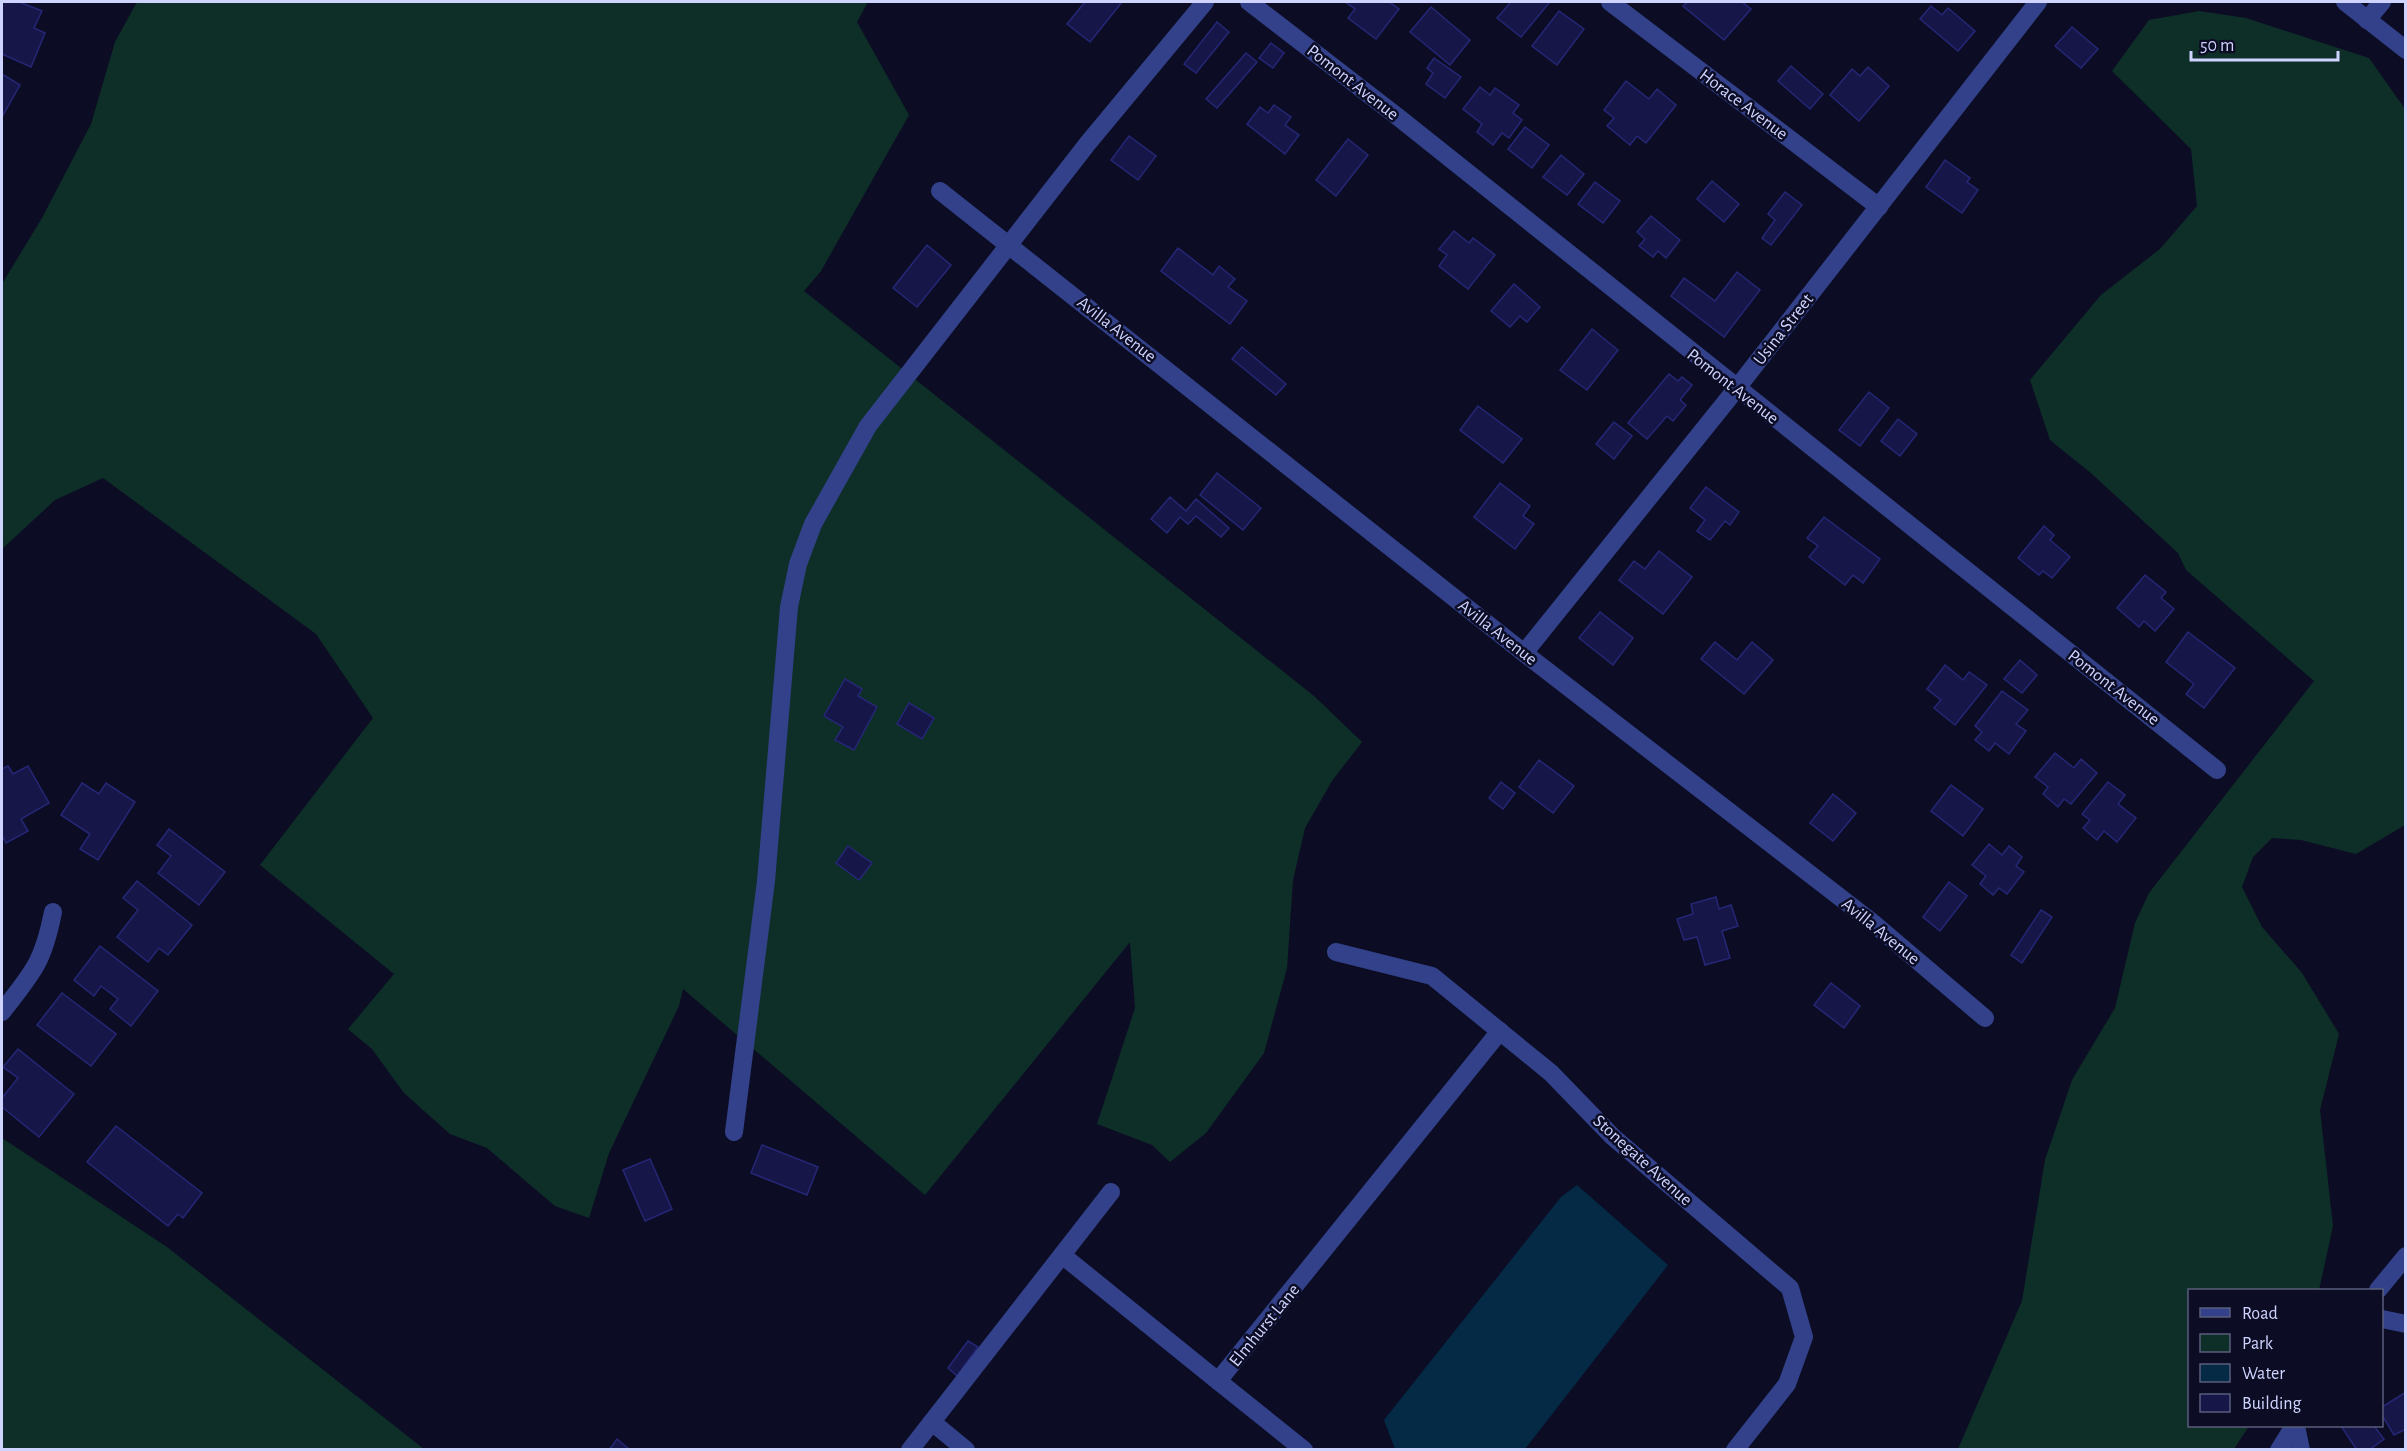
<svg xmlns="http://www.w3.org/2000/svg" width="2407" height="1451" font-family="'Alegreya Sans',sans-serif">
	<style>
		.green { fill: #0e2f27 }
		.water { fill: #042a45 }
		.building { fill: #161648; stroke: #252776; stroke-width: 1.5 }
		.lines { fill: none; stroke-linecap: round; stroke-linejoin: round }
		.minor { stroke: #324189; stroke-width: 18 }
		.labels { text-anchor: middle; stroke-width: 5; stroke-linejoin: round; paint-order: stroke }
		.street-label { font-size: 18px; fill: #cfd4ff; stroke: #0c0d25 }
	</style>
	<rect width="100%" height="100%" fill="#0c0d25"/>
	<g class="green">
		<polygon points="137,2 868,2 857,22 909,115 821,271 804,291 1314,696 1362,742 1332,781 1305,828 1293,880 1287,968 1264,1053 1206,1133 1170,1162 1152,1145 1097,1124 1135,1008 1130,942 925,1195 683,989 679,1006 609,1153 589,1218 555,1206 487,1148 450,1134 404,1093 372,1049 348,1029 394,974 260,865 373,718 316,634 103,478 55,500 2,549 2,284 42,218 91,124 115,42"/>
		<polygon points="2199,11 2246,18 2369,58 2405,109 2405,825 2356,854 2301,840 2272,838 2253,857 2242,887 2262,927 2302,973 2339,1034 2320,1110 2333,1226 2319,1290 2190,1290 2190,1426 2249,1426 2234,1449 1958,1449 2022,1301 2045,1160 2072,1080 2115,1008 2135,923 2149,893 2314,681 2186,570 2178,553 2092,474 2050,440 2030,380 2101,295 2160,249 2197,206 2191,149 2112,71 2149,20"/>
		<polygon points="2,1138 167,1247 424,1449 2,1449"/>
	</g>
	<polygon class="water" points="1577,1185 1668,1265 1525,1449 1395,1449 1384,1420 1561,1197"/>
	<g class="building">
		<polygon points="2,2 19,2 42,11 34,28 45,33 31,67 2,54"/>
		<polygon points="1085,2 1122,2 1090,42 1067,24"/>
		<polygon points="1345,2 1389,2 1399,9 1376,39 1348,18 1355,9"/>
		<polygon points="1511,2 1547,2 1549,3 1521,37 1497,18"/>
		<polygon points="1688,2 1742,2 1751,9 1724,40 1683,6"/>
		<polygon points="1931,6 1942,15 1948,8 1975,31 1958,51 1920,19"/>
		<polygon points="1431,7 1470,40 1450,65 1410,32"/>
		<polygon points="1559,11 1584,29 1557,65 1532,46"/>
		<polygon points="1217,22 1229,32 1196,73 1184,64"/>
		<polygon points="2072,27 2098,49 2081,68 2055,46"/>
		<polygon points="1271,43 1284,53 1273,68 1259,58"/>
		<polygon points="1246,53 1257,62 1217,108 1206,99"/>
		<polygon points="1434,58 1461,77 1445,98 1426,84 1433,73 1427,68"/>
		<polygon points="1791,66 1823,94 1810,109 1778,81"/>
		<polygon points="1868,67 1889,86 1859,121 1830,95 1852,69 1860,76"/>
		<polygon points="2,74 20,85 2,117"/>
		<polygon points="1626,81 1649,99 1657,89 1676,105 1646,143 1637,136 1630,145 1607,126 1614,118 1604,110"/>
		<polygon points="1480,87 1490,95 1495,88 1519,105 1513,113 1522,120 1509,138 1502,133 1493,145 1477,132 1482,124 1463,109"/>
		<polygon points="1274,105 1291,117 1285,125 1299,135 1285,154 1247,124 1260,107 1268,113"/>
		<polygon points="1525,127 1549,145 1532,168 1508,149"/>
		<polygon points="1129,136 1156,156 1138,180 1111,160"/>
		<polygon points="1348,139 1368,155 1336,196 1316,180"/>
		<polygon points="1561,155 1584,174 1567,195 1543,177"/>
		<polygon points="1945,160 1970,178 1967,182 1978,190 1962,213 1926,187"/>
		<polygon points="1712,181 1739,204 1724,222 1697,199"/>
		<polygon points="1595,182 1620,201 1603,223 1578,204"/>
		<polygon points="1785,192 1802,205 1771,245 1762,238 1775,220 1768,214"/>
		<polygon points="1651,216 1680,240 1666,258 1658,251 1653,257 1639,246 1645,239 1637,232"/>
		<polygon points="1454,231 1469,243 1473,238 1495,255 1468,289 1439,266 1447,255 1439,249"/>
		<polygon points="927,245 951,265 917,307 893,288"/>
		<polygon points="1178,248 1213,275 1219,266 1235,279 1228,287 1247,301 1230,324 1161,271"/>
		<polygon points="1737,272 1760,290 1724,337 1671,296 1684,278 1715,301"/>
		<polygon points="1514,284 1540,307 1527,322 1520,316 1510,327 1491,311"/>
		<polygon points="1592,329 1618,350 1587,390 1560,370"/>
		<polygon points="1242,347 1286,384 1276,395 1232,359"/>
		<polygon points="1669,374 1678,381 1682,377 1692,385 1680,400 1686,405 1673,421 1667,416 1647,439 1628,423"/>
		<polygon points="1869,392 1889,408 1860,446 1839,430"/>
		<polygon points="1478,406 1522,439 1503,463 1460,430"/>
		<polygon points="1898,419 1917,434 1900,456 1881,441"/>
		<polygon points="1614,422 1632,436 1614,459 1596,444"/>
		<polygon points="1217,473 1261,508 1243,530 1200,495"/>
		<polygon points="1500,483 1530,506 1523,516 1534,524 1515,549 1474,517"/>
		<polygon points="1706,487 1739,512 1730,525 1725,521 1710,540 1697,531 1705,520 1690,508"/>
		<polygon points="1170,497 1186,511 1196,499 1229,528 1221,537 1196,516 1188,524 1180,517 1167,533 1151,519"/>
		<polygon points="1824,517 1880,559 1863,583 1853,575 1845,585 1809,557 1818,546 1807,538"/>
		<polygon points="2044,526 2054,535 2050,540 2070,557 2052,578 2043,571 2039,575 2018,558"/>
		<polygon points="1659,551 1692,577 1663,614 1619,580 1634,561 1645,569"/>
		<polygon points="2145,575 2166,592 2161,598 2174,609 2155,631 2144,621 2139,627 2117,608"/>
		<polygon points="1600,612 1633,638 1613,665 1579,638"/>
		<polygon points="2188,632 2235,668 2204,708 2186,694 2194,684 2166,662"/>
		<polygon points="1715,642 1737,660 1752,642 1773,660 1744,694 1701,659"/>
		<polygon points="2020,660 2037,675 2022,693 2004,679"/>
		<polygon points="1945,665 1963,680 1969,672 1987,685 1955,725 1934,708 1941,700 1927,689"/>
		<polygon points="845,679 862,689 858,696 877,707 854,750 835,740 843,727 824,716"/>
		<polygon points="2002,691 2028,710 2016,724 2026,731 2009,754 1995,743 1989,751 1975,740 1982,732 1975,726"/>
		<polygon points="909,703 934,718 922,739 897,724"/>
		<polygon points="2055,753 2074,768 2081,759 2097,773 2071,804 2064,799 2058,807 2043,794 2048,787 2035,777"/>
		<polygon points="1539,760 1574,786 1553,813 1519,787"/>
		<polygon points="8,766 13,774 28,766 49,803 21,819 28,831 6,843 2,835 2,769"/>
		<polygon points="1501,782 1515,793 1503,809 1489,798"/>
		<polygon points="2108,782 2125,795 2118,804 2136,818 2117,842 2104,831 2097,840 2083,828 2090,820 2082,814"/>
		<polygon points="82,783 99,794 106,783 135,802 98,860 80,849 90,834 61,815"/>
		<polygon points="1951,785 1983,809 1963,836 1931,811"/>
		<polygon points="1833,794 1856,813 1833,841 1810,823"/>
		<polygon points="169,829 225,872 199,905 158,873 171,856 157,845"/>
		<polygon points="1989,844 2002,855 2009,846 2022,857 2016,866 2024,872 2007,894 1999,888 1993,895 1980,884 1986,876 1972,865"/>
		<polygon points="848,846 872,863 859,880 836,863"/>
		<polygon points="137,881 192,925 168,955 159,948 148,962 117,937 138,910 123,898"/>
		<polygon points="1949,882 1967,896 1940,931 1923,917"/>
		<polygon points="1716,897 1719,909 1731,905 1738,926 1722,931 1730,958 1705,965 1697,937 1684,940 1677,919 1693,914 1691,904"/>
		<polygon points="2041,910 2052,917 2022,963 2011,955"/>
		<polygon points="100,946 158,991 131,1026 110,1009 118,999 101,986 94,996 74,980"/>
		<polygon points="1831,983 1860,1006 1844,1028 1814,1005"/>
		<polygon points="62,993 116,1034 91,1066 37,1025"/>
		<polygon points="18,1049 74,1094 39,1137 2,1107 2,1098 18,1078 3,1067"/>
		<polygon points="116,1126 202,1193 183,1218 178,1214 168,1226 87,1162"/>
		<polygon points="762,1145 818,1167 807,1195 751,1173"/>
		<polygon points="650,1159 672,1209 645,1221 623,1170"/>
		<polygon points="968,1341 978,1347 957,1376 948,1368"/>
		<polygon points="2406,1392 2406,1429 2394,1435 2382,1415 2382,1407"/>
		<polygon points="2341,1426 2374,1426 2384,1439 2369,1450 2357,1450"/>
		<polygon points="617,1439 630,1450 609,1450"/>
	</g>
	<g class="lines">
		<g class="minor">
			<polyline points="1249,2 1398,117 2217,770"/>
			<polyline points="1610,2 1879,207"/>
			<polyline points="2345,2 2406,50"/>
			<polyline points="2367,20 2382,2"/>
			<polyline points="940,191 1524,653 1872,922 1985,1018"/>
			<polyline points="1524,653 1737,388 2038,2"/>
			<polyline points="1336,952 1432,976 1551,1073 1613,1137 1790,1288 1804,1337 1787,1384 1735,1450"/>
			<path d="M2,1012C33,972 43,963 53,912"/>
			<polyline points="734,1132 766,881 789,607 798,564 813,524 868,426 1088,143 1205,2"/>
			<polyline points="1062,1255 1111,1192"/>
			<polyline points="2378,1290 2406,1256"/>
			<polyline points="2382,1319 2406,1324"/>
			<polyline points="1218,1381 1304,1450"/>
			<polyline points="932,1422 966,1450"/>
			<polyline points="2296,1426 2301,1450"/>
			<polyline points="910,1450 1062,1255 1218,1381 1500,1031"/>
			<polyline points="2279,1450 2294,1426"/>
		</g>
	</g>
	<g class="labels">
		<g class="street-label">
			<text transform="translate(1353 82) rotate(38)" y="6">Pomont Avenue</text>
			<text transform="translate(1744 104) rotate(37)" y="6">Horace Avenue</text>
			<text transform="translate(1117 329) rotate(38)" y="6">Avilla Avenue</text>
			<text transform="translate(1783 329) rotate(-52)" y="6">Usina Street</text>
			<text transform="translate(1733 386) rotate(38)" y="6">Pomont Avenue</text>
			<text transform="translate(1498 632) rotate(38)" y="6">Avilla Avenue</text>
			<text transform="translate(2114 687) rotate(38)" y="6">Pomont Avenue</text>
			<text transform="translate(1881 931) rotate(39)" y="6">Avilla Avenue</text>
			<text transform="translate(1643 1160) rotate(42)" y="6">Stonegate Avenue</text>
			<text transform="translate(1264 1325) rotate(-51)" y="6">Elmhurst Lane</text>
		</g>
	</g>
	<rect width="2407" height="1451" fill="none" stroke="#cfd4ff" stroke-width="6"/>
	<rect x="2188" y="1289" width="195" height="138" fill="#0c0d25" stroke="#5a5d7c" stroke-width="1.5"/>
	<rect x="2200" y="1308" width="30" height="9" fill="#324189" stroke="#5a5d7c" stroke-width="1.5"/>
	<text x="2242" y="1319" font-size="18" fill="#cfd4ff">Road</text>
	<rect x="2200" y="1334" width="30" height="18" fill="#0e2f27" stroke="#5a5d7c" stroke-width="1.5"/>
	<text x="2242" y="1349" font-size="18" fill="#cfd4ff">Park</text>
	<rect x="2200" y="1364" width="30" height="18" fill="#042a45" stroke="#5a5d7c" stroke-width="1.5"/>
	<text x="2242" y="1379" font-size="18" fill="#cfd4ff">Water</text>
	<rect x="2200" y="1394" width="30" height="18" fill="#161648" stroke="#5a5d7c" stroke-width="1.5"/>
	<text x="2242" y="1409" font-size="18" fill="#cfd4ff">Building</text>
	<path d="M2191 51v9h147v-9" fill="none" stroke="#cfd4ff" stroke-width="3"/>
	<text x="2200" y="51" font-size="18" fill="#cfd4ff" stroke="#0c0d25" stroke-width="4.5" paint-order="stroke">50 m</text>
</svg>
